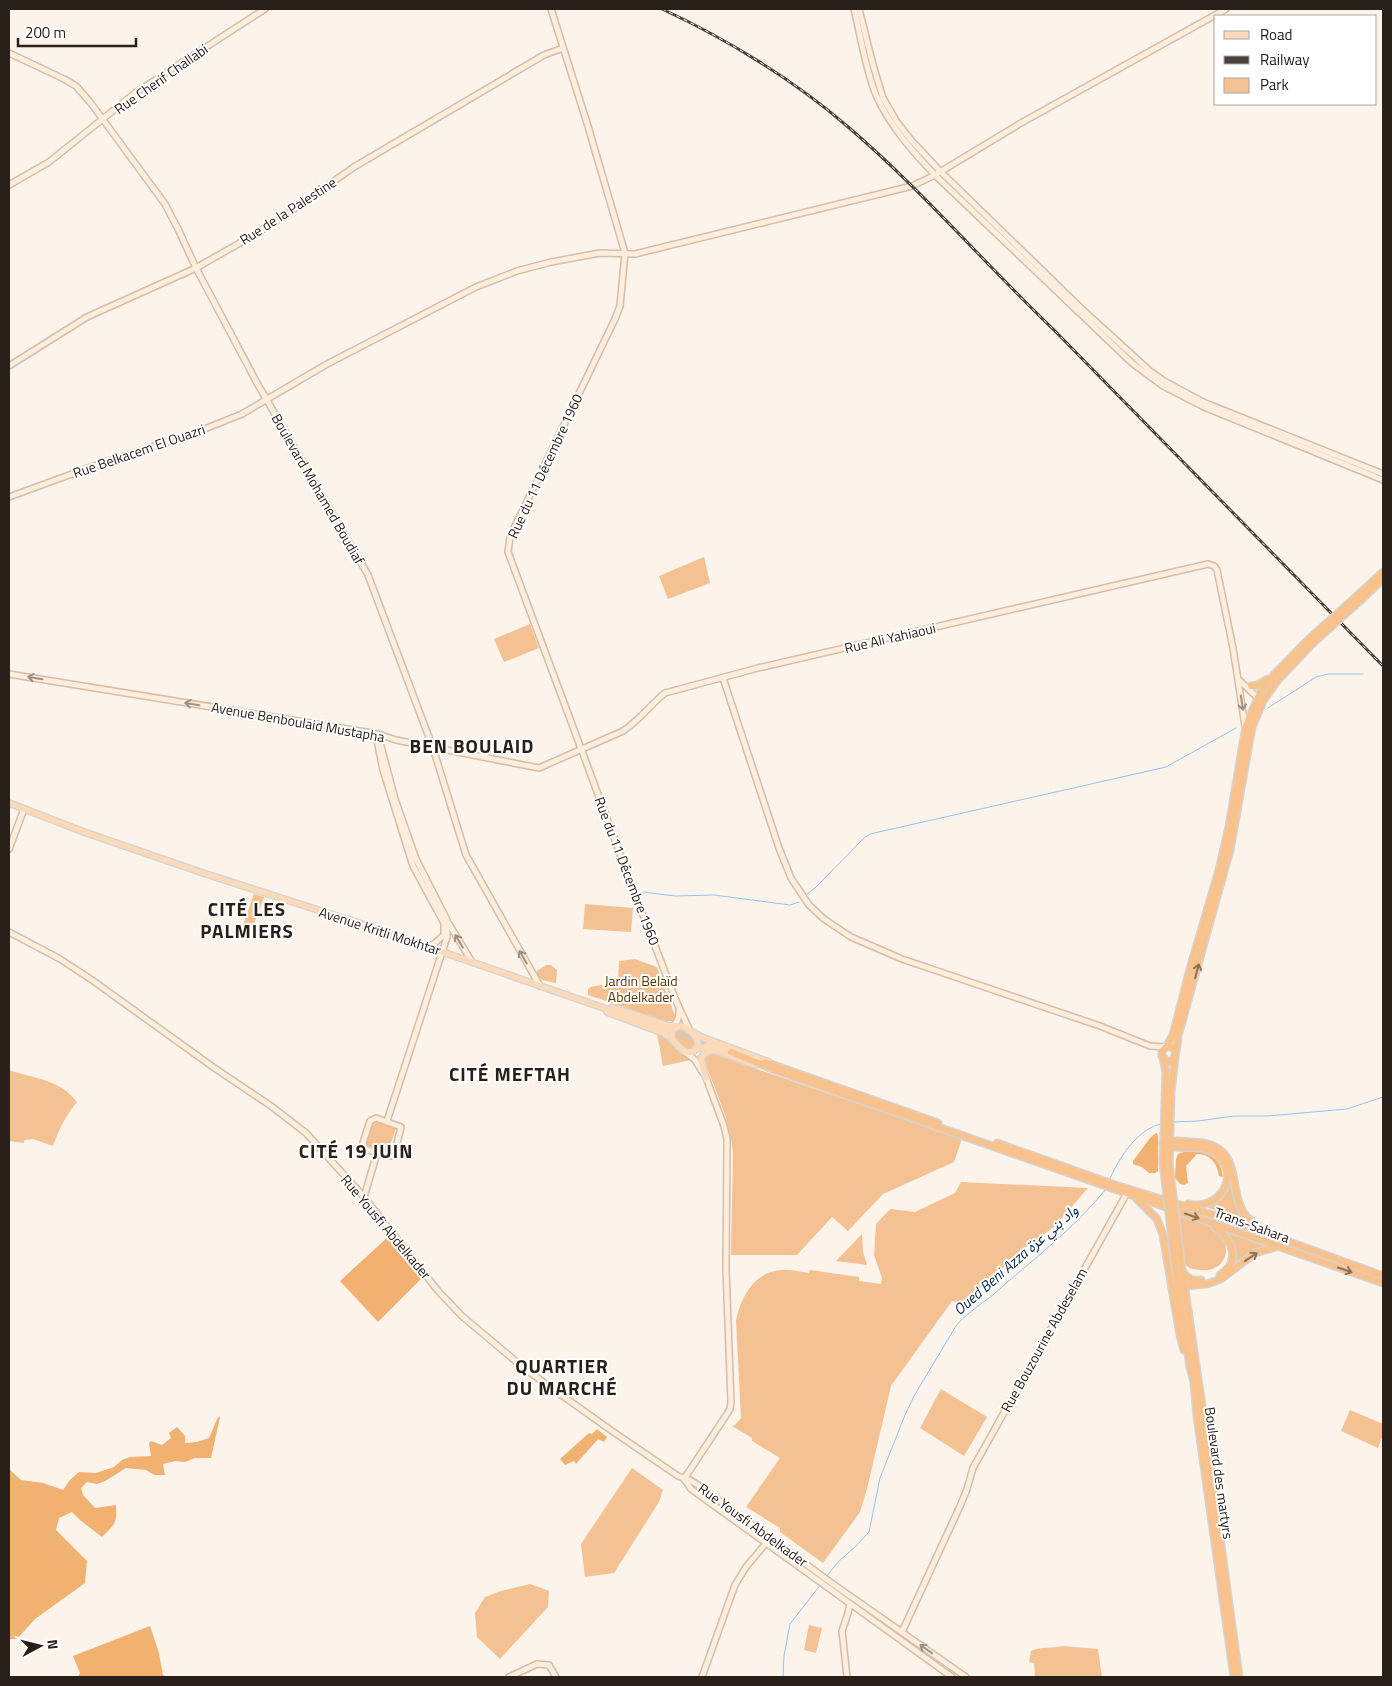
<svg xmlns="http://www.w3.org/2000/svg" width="1392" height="1686" font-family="'Titillium Web','Noto Sans Arabic',sans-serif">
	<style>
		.green { fill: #f4c292 }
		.forest { fill: #f0b171 }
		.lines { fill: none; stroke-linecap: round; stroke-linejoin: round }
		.stream { stroke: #95c2f5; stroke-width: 1 }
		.primary-tunnel { stroke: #d2c9c0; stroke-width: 5.5; stroke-dasharray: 5.5 3; stroke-linecap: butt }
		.secondary-casing { stroke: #d4bea9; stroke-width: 8 }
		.primary-casing { stroke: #d4d3d1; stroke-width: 8 }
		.highway-casing { stroke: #d4d3d1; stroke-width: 9 }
		.secondary { stroke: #fdeddc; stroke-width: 5 }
		.primary { stroke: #fbdaba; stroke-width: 5.5 }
		.highway { stroke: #f9c28c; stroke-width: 6 }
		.rail-casing { stroke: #4a423a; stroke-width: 3 }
		.rail { stroke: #fff; stroke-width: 1; stroke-dasharray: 4; stroke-linecap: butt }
		.highway-bridge-casing { stroke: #d4d3d1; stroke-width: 9; stroke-linecap: butt }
		.highway-bridge { stroke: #f9c28c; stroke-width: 6 }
		.oneway { stroke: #9e9184 }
		.oneway2 { stroke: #917252 }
		.labels { text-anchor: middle; stroke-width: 4; stroke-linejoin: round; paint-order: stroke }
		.street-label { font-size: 14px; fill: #292119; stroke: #fff }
		.park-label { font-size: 14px; fill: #5d3500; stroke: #fff }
		.water-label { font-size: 15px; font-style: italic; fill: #022b52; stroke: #fff }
		.district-label { font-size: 19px; font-weight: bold; letter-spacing: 1px; fill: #292119; stroke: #fff }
	</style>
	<rect width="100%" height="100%" fill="#fcf3ea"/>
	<g class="green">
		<polygon points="704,557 710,583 668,599 659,576"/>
		<polygon points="530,624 539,648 504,662 494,639"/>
		<polygon points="254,894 264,897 249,938 246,941 241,937 240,933"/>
		<polygon points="585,904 633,908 631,932 583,929"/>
		<polygon points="635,959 657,967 675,1016 673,1021 665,1021 588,995 588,989 590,987 618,982 619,961"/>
		<polygon points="546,965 551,965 557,970 556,983 542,980 536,975 537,971"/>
		<polygon points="684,1028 694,1037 696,1043 691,1049 686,1049 676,1041 674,1034 676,1030"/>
		<polygon points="657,1034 663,1036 681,1054 691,1060 663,1066"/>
		<path d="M710,1053L962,1139L954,1162L883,1194L848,1231L832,1217L797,1255H731L733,1153C730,1121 716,1092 705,1062V1057Z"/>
		<path d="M9,1070C34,1079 60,1079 77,1102C66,1115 59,1129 53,1146L33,1139L25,1140L23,1143L9,1141Z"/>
		<polygon points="373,1120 396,1128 388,1152 365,1145"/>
		<path d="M1172,1144C1196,1142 1224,1145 1231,1173C1236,1192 1236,1209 1249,1224L1204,1206C1232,1201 1237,1162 1211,1149C1200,1143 1185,1145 1172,1144Z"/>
		<path d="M961,1182L1088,1188L1054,1227L1019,1252L972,1297L962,1303L952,1301L891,1386L867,1489L860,1512L823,1563L780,1532V1528L746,1507L780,1458L752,1441V1438L732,1426L735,1425L741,1418L736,1321C741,1297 754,1272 781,1270C790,1269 800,1272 809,1273L810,1270L859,1277V1281L881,1284L882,1278L874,1255L876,1224L890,1209L915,1212L955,1193Z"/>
		<path d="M1179,1216C1192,1219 1205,1222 1215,1230C1236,1245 1225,1274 1199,1270C1193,1269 1188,1268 1185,1264Z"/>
		<path d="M1224,1230L1268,1245L1249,1252L1227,1270C1237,1255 1239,1243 1224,1230Z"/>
		<polygon points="862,1234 863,1252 867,1265 836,1261"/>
		<polygon points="941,1389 987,1417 964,1456 920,1428"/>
		<polygon points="1350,1410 1383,1424 1383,1435 1378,1448 1341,1431"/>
		<polygon points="632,1468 663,1490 659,1502 614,1573 585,1577 581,1544"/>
		<polygon points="530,1584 549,1591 548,1607 500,1659 477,1637 475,1613 485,1597 501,1591"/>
		<polygon points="809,1625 822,1628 816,1653 804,1650"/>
		<path d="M1063,1646L1098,1649L1102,1677H1035L1034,1663L1029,1662L1031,1651C1042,1646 1052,1649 1063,1646Z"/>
	</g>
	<g class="forest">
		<polygon points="1156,1133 1158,1135 1158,1171 1155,1173 1149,1173 1142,1167 1133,1164 1133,1161 1150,1138"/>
		<path d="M1188,1150C1209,1152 1220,1155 1223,1177L1219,1176C1217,1163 1210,1154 1197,1154L1186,1166L1188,1183L1184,1185L1180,1184L1175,1178L1176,1159L1178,1154Z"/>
		<polygon points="388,1237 423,1277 378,1322 340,1281"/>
		<path d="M218,1417H220L211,1458H195L185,1462L175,1461L163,1464L165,1475H154L146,1470L126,1468L105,1481L97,1484L87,1482L81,1488L83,1495L95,1508L116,1505C117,1524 115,1524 102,1537L80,1520L72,1512L59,1518L56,1530L87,1561L85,1583L35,1619L17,1639H9V1469L21,1480L43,1483L63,1490L70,1480L79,1472L96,1473L114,1467L122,1460L130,1457L151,1456L149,1443L151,1441L162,1445L171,1438L169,1433L177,1427L185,1436V1443L197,1442L209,1438Z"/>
		<polygon points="597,1429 607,1437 604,1442 598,1439 576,1464 574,1461 565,1465 560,1459 589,1433 592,1434"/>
		<polygon points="150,1626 159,1653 163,1675 169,1677 78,1677 80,1673 73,1656"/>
	</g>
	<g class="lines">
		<g class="stream">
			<polyline points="1268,708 1316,677 1328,674 1363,674"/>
			<polyline points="643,892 675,896 714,895 790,905 799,902"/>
			<polyline points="807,894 815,888 864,838 870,834 1166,767 1236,728"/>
			<polyline points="1173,1122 1198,1121 1234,1116 1268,1116 1347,1109 1383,1097"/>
			<path d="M1109,1181C1117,1161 1138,1127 1162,1124"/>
			<path d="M826,1577L838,1562L856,1546L869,1532L880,1478L905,1415L914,1396L956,1326C966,1313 982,1304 994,1294C1032,1260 1074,1229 1106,1189"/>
			<polyline points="783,1677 784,1656 790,1624 821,1584"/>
		</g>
		<polyline class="primary-tunnel" points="669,1031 709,1044"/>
		<defs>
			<g id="secondary">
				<polyline points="551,9 587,123 625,253 620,306 615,319 517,522 510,537 508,552 638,902 677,1003 690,1031"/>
				<path d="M854,9C861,37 865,68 876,95C890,126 912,151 935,175L1132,363L1163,386L1204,407L1383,480"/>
				<polyline points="859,9 873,65 883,98 897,122 911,140 940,171 1082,309 1150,371 1164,381 1203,402 1383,474"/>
				<polyline points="9,53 64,79 76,86 90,102 165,204 179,231 196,268 257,383 368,575 433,748 466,855 540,986"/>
				<polyline points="9,185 49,162 135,93 265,9"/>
				<polyline points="9,366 87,317 196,268 238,244 274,223 354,167 544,55 563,48"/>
				<polyline points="9,497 102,463 197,432 242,414 327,364 476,287 517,271 551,262 600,253 635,254 912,186 935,175 1021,123 1226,9"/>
				<path d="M9,674L378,734L396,740L539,768L623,731C639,721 650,705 665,693L758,668L1208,564L1214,566L1217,570L1233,648L1245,726"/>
				<polyline points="723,678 779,848 791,878 809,905 824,919 851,937 902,959 1100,1026 1150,1046 1166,1047"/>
				<polyline points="1239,680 1260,700"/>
				<polyline points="378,735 395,799 416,859 447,920 447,937 387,1121"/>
				<polyline points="378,735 377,740 383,770 413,866 444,923 444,933"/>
				<polyline points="9,849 24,809"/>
				<polyline points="449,924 472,962"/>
				<polyline points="9,932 60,959 92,980 213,1067 271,1106 306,1133 364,1197 439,1292 462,1316 525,1369 612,1431 678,1476 690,1480 698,1485 833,1584 966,1677"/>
				<polyline points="427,947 435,943 444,935"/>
				<polyline points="673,1028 678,1019 679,1011"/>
				<polyline points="684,1051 695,1060 703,1073"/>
				<polygon points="376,1118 401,1127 394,1155 392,1156 377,1153 366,1149 364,1147 363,1143 370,1121"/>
				<polyline points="364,1197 377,1153"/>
				<polyline points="684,1479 725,1417 730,1409 731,1402 726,1269 727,1139 724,1126 705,1075"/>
				<polyline points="684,1479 691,1489 952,1677"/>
				<polyline points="902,1632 961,1504 967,1489 973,1468 1127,1193"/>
				<polyline points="509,1677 537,1664 549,1665 556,1677"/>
				<polyline points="702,1677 735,1585 746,1567 767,1542"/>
				<polyline points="847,1677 842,1631 848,1613 850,1604"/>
			</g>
			<g id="primary">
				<polyline points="9,803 84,832 203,873 371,927 667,1030"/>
				<polyline points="612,1007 669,1026 677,1026"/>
				<polyline points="607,1012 663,1033 672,1039"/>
				<path d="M679,1026C689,1027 698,1036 698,1046C690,1060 679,1048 672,1039V1030Z"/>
				<polyline points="690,1031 704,1038 769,1062"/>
				<polyline points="709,1044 731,1052"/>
				<polyline points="696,1049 705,1047 756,1065"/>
				<polyline points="706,1078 701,1058 704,1054 712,1050"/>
			</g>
			<g id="highway">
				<polyline points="1358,595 1383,572"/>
				<polyline points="1362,599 1383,579"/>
				<polyline points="1251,686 1257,685 1268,679"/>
				<polyline points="1167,1046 1173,1035 1190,969 1219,870 1229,827 1246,726 1260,693 1273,676 1309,639"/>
				<polyline points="731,1052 775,1070 1383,1283"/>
				<path d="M1176,1052L1172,1047H1166L1162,1051V1056C1176,1074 1177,1044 1178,1036L1230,850L1252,727L1263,701L1277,681L1313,643"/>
				<polyline points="1163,1058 1166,1072 1163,1162"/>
				<polyline points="765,1062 938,1123"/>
				<polyline points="997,1143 1115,1185 1229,1220 1383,1276"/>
				<path d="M1163,1143C1173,1139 1183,1142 1193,1142C1244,1144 1227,1185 1243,1212C1248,1220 1255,1225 1263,1230"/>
				<path d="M1163,1143C1180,1153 1202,1141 1218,1156C1241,1177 1219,1211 1188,1204"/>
				<polyline points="1169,1162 1171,1092 1175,1057"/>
				<polyline points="1137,1199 1157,1219 1163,1235 1180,1335 1184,1350"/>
				<path d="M1215,1227C1232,1239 1242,1261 1220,1275"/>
				<polyline points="1182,1270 1201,1399 1239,1677"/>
				<path d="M1183,1272C1188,1280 1193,1281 1201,1280"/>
				<polyline points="1176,1273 1190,1367 1194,1382 1197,1416 1234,1677"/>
				<polyline points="1180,1283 1183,1286 1207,1284 1221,1279 1255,1253 1276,1247"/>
			</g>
		</defs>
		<use href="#secondary" class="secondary-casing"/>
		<use href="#primary" class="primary-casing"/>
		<use href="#highway" class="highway-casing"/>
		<use href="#secondary" class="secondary"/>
		<use href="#primary" class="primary"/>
		<use href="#highway" class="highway"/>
		<defs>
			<path id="rail" d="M662,9C725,38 794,80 847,126C921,189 984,263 1054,330L1383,666"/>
		</defs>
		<use href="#rail" class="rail-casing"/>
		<use href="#rail" class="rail"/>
		<defs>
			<g id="highway-bridge">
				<polyline points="1309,639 1358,595"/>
				<polyline points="1313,643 1362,599"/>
				<polyline points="1163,1162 1176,1273"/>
				<polyline points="1169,1162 1182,1270"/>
			</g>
		</defs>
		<use href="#highway-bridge" class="highway-bridge-casing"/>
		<use href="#highway-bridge" class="highway-bridge"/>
	</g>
	<defs><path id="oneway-shaft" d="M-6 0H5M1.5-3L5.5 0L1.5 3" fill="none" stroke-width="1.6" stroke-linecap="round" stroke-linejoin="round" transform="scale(1.25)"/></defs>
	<g class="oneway">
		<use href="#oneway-shaft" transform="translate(35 678) rotate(-170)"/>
		<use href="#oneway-shaft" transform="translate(1242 703) rotate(81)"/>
		<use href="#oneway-shaft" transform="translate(192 704) rotate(-171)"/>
		<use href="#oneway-shaft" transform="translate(459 941) rotate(-121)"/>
		<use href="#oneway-shaft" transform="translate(523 957) rotate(-120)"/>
		<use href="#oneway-shaft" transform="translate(926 1649) rotate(-145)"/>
	</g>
	<g class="oneway2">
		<use href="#oneway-shaft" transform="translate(1197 971) rotate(-75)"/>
		<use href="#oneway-shaft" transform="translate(1192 1216) rotate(19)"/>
		<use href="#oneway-shaft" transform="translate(1251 1257) rotate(-34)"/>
		<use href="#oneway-shaft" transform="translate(1345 1270) rotate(19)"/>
	</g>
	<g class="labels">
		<g class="street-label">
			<text transform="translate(161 79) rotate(-35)" y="5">Rue Cherif Challabi</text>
			<text transform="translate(288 211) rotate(-33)" y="5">Rue de la Palestine</text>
			<text transform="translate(139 451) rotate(-19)" y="5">Rue Belkacem El Ouazri</text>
			<text transform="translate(545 466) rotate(-65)" y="5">Rue du 11 Décembre 1960</text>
			<text transform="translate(318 489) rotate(60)" y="5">Boulevard Mohamed Boudiaf</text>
			<text transform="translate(890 638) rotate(-13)" y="5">Rue Ali Yahiaoui</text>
			<text transform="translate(298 722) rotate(10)" y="5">Avenue Benboulaid Mustapha</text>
			<text transform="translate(627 871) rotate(69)" y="5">Rue du 11 Décembre 1960</text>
			<text transform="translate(380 931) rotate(18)" y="5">Avenue Kritli Mokhtar</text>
			<text transform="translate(1252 1225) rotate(20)" y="5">Trans-Sahara</text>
			<text transform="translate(386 1227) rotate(50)" y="5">Rue Yousfi Abdelkader</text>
			<text transform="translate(1044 1340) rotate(-61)" y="5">Rue Bouzourine Abdeselam</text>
			<text transform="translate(1219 1473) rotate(82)" y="5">Boulevard des martyrs</text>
			<text transform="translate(753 1525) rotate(36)" y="5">Rue Yousfi Abdelkader</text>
		</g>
		<g class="park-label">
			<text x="641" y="986">Jardin Belaïd<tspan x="641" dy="16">Abdelkader</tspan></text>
		</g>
		<g class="water-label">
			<text transform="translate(1016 1260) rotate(-41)" y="5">Oued Beni Azza واد بني عزة</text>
		</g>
		<g class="district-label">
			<text x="472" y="753">BEN BOULAID</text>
			<text x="247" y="916">CITÉ LES<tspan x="247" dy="22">PALMIERS</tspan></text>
			<text x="510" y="1081">CITÉ MEFTAH</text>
			<text x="356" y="1158">CITÉ 19 JUIN</text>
			<text x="562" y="1373">QUARTIER<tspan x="562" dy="22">DU MARCHÉ</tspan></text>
		</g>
	</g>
	<rect width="1392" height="1686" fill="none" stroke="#292119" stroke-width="20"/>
	<rect x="1214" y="15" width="162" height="90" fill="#ffffff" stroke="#a9a6a3"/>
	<rect x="1224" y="31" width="25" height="8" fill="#fbdaba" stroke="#a9a6a3"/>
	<text x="1260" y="40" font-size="15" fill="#292119">Road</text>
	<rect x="1224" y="56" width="25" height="8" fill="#4a423a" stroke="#a9a6a3"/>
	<text x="1260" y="65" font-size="15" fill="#292119">Railway</text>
	<rect x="1224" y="78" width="25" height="15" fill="#f4c292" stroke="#a9a6a3"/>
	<text x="1260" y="90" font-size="15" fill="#292119">Park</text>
	<g transform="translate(40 1646) rotate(83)" stroke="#ffffff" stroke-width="4" paint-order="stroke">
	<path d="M0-4L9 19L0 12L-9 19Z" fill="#292119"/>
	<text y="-8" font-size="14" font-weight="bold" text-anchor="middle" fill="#292119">N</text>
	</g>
	<path d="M18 38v8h118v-8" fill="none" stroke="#292119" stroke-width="2.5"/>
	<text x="25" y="38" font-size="15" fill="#292119" stroke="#ffffff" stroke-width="4" paint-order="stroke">200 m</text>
</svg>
